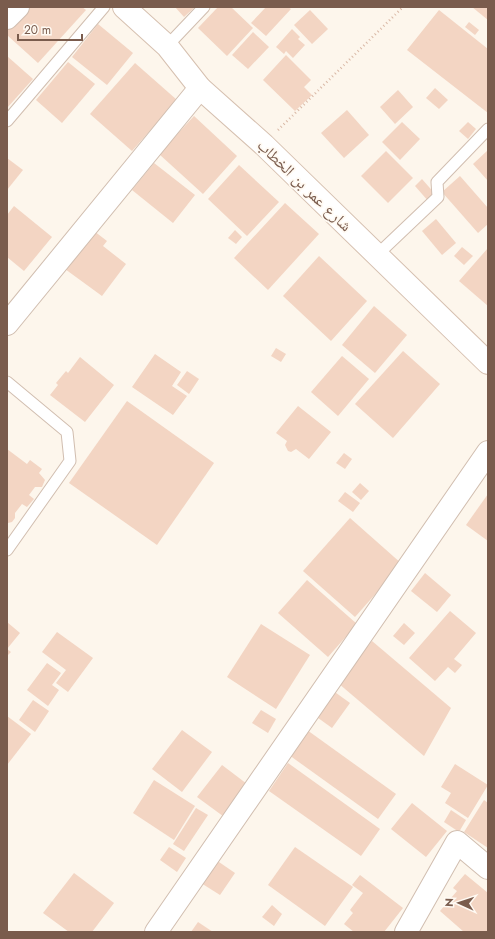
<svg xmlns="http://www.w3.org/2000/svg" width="495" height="939" font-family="Jost,'Noto Naskh Arabic',sans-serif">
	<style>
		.building { fill: #f3d5c3 }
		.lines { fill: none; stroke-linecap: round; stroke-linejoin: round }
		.service-casing { stroke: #d1beb0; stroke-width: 13 }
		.minor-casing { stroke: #d1beb0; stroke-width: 24 }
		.secondary-casing { stroke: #d6c0b0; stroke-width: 24 }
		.path { stroke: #d9b8a5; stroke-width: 2.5; stroke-dasharray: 1 3; stroke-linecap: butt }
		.service { stroke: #fff; stroke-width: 11 }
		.minor { stroke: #fff; stroke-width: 22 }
		.secondary { stroke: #fff; stroke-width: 22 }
		.labels { text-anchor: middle; stroke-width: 3.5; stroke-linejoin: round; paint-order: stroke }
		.street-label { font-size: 16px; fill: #7a5c4d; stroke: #fffaf3 }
	</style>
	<rect width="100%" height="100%" fill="#fdf6ec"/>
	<g class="building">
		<polygon points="21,7 82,7 86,10 38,63 7,35 7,23"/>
		<polygon points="175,7 195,7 184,17"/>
		<polygon points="218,7 231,7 253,28 227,56 198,28"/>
		<polygon points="266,7 288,7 291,9 266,36 251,23"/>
		<polygon points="472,7 488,7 488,20"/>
		<polygon points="310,10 328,29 312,44 294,25"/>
		<polygon points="439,10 488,49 488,113 407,50"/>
		<polygon points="469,22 479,30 475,35 465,27"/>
		<polygon points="98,24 133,53 107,85 72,57"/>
		<polygon points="292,29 300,37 298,39 305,45 293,58 286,51 284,54 276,47"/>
		<polygon points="253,32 269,47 248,69 232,55"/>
		<polygon points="286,55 311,80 304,87 312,95 295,111 263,80"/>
		<polygon points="7,56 33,79 7,108"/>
		<polygon points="68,62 95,84 62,123 36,100"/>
		<polygon points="135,63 177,100 132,151 90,114"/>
		<polygon points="435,88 448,100 439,109 426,98"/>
		<polygon points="398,90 413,107 395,124 380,107"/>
		<polygon points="347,110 369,135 344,158 321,133"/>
		<polygon points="194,116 237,156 203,194 159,154"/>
		<polygon points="402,122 420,139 400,160 382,142"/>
		<polygon points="468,122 476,129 468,139 459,131"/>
		<polygon points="488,150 488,181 473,164"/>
		<polygon points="386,151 413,178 388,203 361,176"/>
		<polygon points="7,158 23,170 7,190"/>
		<polygon points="154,163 195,195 173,223 132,190"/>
		<polygon points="239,165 279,202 247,236 208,199"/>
		<polygon points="460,176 488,208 488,224 478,233 442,192"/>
		<polygon points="422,179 436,195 429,202 415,186"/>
		<polygon points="285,203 319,234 268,290 234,258"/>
		<polygon points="14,206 52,237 24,271 7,257 7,215"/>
		<polygon points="436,219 456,243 442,255 422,231"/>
		<polygon points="235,230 242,237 236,244 228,238"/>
		<polygon points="94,231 107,241 103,246 126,264 102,296 65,269"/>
		<polygon points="462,247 473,256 464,265 454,256"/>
		<polygon points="488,248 488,306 459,281"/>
		<polygon points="319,256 367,301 331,341 283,296"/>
		<polygon points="374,306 407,335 375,373 342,345"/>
		<polygon points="276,348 286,354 281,362 271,356"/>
		<polygon points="403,351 440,384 393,438 355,404"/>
		<polygon points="155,354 181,372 172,386 187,396 173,415 132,387"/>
		<polygon points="342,356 369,379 338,416 311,392"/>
		<polygon points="80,357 114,385 85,422 50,395 58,385 56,383 66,371 68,373"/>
		<polygon points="187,371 199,379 189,394 177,385"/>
		<polygon points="127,401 214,463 157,545 69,483"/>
		<polygon points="298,406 331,432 309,459 296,449 291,452 288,451 285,445 287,441 276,433"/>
		<polygon points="7,449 27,464 30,460 42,469 39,473 45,480 42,487 35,487 29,495 34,499 27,507 22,504 15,513 15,518 12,522 8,523"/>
		<polygon points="344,453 352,459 345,469 336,463"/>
		<polygon points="360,483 369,491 361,500 352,492"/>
		<polygon points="345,492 360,503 353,512 338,501"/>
		<polygon points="488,494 488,541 466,525"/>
		<polygon points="350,518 402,564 355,617 303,571"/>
		<polygon points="425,573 451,595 437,612 411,591"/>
		<polygon points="307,580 357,624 328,657 278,613"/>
		<polygon points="450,611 476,633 454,659 462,665 455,673 448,667 435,681 409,658"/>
		<polygon points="7,622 20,633 7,649 11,652 7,656"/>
		<polygon points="404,623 415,633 404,645 393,636"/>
		<polygon points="261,624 310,655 276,709 227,677"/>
		<polygon points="57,632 93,658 68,692 56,683 66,670 42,652"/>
		<polygon points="372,641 451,708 424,756 338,683"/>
		<polygon points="47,663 61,673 52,685 59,690 48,706 27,690"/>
		<polygon points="332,690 350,703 332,728 314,715"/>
		<polygon points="33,700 49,711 35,732 19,720"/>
		<polygon points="261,710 276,719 268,733 252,723"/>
		<polygon points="7,716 31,734 7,765"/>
		<polygon points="182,730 212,752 182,792 152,769"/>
		<polygon points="307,730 396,794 378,819 289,755"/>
		<polygon points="288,763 380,829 361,856 269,791"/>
		<polygon points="455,764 488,785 468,818 445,803 451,793 441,787"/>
		<polygon points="222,765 251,787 227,819 197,797"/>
		<polygon points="154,780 195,806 174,840 133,813"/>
		<polygon points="484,800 488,803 488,848 464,832"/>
		<polygon points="412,803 447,831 426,857 391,829"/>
		<polygon points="196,808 208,815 184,851 173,844"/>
		<polygon points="451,810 466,820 459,832 444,822"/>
		<polygon points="169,847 186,858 177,872 160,860"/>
		<polygon points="295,847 353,887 325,926 268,885"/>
		<polygon points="216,860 235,873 220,895 201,883"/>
		<polygon points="74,873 114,903 92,932 69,932 43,913"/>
		<polygon points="465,874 488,893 488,930 486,932 464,932 440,911 457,891 453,888"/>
		<polygon points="360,875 403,908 384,932 354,932 344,924 353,913 350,910 363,893 352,885"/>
		<polygon points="272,905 282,914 274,926 262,917"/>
		<polygon points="198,922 213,932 191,932"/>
	</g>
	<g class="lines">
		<defs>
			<g id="service">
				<polyline points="167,46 204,7"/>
				<polyline points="7,121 104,7"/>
				<polyline points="378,254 438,197 437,182 488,129"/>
				<polyline points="7,382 67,432 70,461 7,550"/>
			</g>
			<g id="minor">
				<polyline points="7,18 18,7"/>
				<polyline points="7,324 200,88"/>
				<polyline points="156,932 488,452"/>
				<polyline points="406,932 457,842 488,868"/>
			</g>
			<polyline id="secondary" points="124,7 167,46 200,88 264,145 488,363"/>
		</defs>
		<use href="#service" class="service-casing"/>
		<use href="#minor" class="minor-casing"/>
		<use href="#secondary" class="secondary-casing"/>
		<polyline class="path" points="278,130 403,7"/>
		<use href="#service" class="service"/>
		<use href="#minor" class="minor"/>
		<use href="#secondary" class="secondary"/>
	</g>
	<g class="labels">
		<g class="street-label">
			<text transform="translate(305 185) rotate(44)" y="6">شارع عمر بن الخطاب</text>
		</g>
	</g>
	<rect width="495" height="939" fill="none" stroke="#7a5c4d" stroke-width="16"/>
	<g transform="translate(459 903) rotate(273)" stroke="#fffaf3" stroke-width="3" paint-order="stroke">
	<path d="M0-3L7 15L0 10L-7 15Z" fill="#7a5c4d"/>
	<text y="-6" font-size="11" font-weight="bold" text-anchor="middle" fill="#7a5c4d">N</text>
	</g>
	<path d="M18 34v6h64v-6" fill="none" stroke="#7a5c4d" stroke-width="2"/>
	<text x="24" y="34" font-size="12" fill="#7a5c4d" stroke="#fffaf3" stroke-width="3" paint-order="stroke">20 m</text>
</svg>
